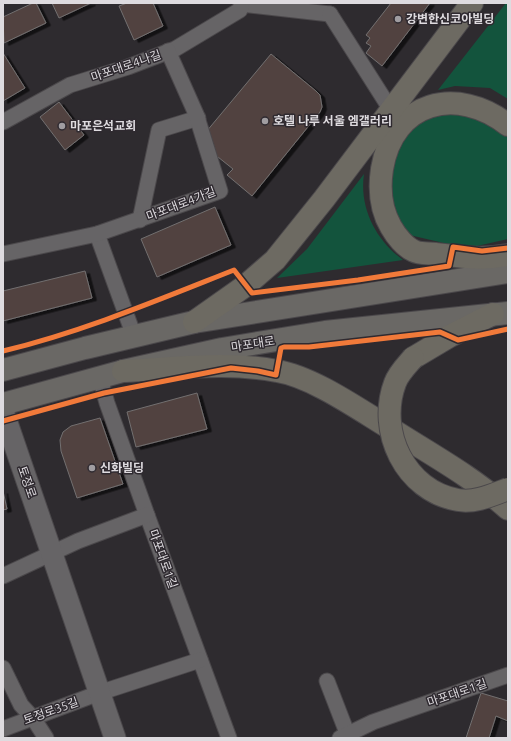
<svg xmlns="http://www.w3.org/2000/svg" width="511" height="741" font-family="Ubuntu,'Noto Sans KR',sans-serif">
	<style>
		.green { fill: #13543d }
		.building { fill: #51433f; stroke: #726f70; filter: url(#shadow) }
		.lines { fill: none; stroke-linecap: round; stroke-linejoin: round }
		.street-casing { stroke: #4b484b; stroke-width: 17 }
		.secondary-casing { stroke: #4b484b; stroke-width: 23 }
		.primary-casing { stroke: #4b484b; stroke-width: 24 }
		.highway-casing { stroke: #4b484b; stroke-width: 24 }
		.street { stroke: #666466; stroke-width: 15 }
		.secondary { stroke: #666466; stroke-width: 21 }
		.primary { stroke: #6a6865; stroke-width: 22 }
		.highway { stroke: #6d6a62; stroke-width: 22 }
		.highway-bridge-casing { stroke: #4b484b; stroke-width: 24; stroke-linecap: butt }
		.highway-bridge { stroke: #6d6a62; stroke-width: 22 }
		.cycleway-casing { stroke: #2f2a30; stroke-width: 8 }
		.cycleway { stroke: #f17a3a; stroke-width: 5 }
		.poi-dot { fill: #a09da1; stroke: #2f2a30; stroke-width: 1.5 }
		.labels { text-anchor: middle; stroke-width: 3; stroke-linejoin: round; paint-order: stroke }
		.poi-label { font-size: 12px; font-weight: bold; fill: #dedbdf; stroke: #2f2a30; text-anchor: start }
		.street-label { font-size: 12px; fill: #dedbdf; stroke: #2f2a30 }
	</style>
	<defs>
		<filter id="shadow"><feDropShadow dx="4.5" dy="2.5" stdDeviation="0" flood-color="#0009"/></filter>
	</defs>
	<rect width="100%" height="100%" fill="#2e2b2f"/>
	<g class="green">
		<polygon points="506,3 508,3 508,99 490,88 455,86 438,90"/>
		<polygon points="466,112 503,131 508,136 508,239 477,246 448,244 405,234 392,218 388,175 397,152 410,131 430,117"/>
		<path d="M364,174C359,208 376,240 403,260L277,278L307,249Z"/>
	</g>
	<g class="building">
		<polygon points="33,3 36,3 46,23 4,43 3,17"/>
		<polygon points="52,3 91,3 59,18"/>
		<polygon points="127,3 153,3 163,26 134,40 119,6"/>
		<polygon points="391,3 430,3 382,66 366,53 371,46 366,43 370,38 366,35"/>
		<polygon points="3,53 25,88 3,101"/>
		<polygon points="271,54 316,91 320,95 322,107 320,112 252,196 227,175 233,169 213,153 206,132"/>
		<polygon points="59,102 84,135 65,150 40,117"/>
		<polygon points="215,207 231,245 157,277 141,239"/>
		<polygon points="85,271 92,298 3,321 3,291"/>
		<polygon points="197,393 207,429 136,447 127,412"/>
		<polygon points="100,418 123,484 77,498 61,451 60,440 63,432 71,426"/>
		<polygon points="3,491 7,509 3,510"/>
		<polygon points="481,693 508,701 508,721 496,716 489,738 466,738"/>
	</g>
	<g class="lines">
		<defs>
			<g id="street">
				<polyline points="241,4 330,14"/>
				<polyline points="330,14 391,110"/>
				<polyline points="3,122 70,85 128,67 175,49 240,10 242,3"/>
				<polyline points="140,220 159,130 198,118"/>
				<polyline points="97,234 134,336"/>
				<polyline points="3,254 97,234 220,191 196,114 168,51"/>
				<polyline points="100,378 107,403 147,515 229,738"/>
				<polyline points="3,576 78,541 147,515"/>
				<polyline points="3,668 21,705 33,718 46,738"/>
				<polyline points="327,681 349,738"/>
				<polyline points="3,729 99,693 200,660"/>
				<polyline points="340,738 373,722 508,675"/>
			</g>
			<polyline id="secondary" points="3,411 115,738"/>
			<g id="primary">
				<polyline points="3,370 85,348 194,322 508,272"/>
				<polyline points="3,404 123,371 222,349 325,332 508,313"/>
			</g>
			<g id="highway">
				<path d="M508,125C457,85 393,101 382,169C379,189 381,210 391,227C396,236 405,247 414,251C420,254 429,253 436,254C463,257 481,260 508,255"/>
				<polyline points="194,322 245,286 275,260 324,199 472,3"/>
				<polyline points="413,358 450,336 493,314"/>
				<path d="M123,371C174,369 227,361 277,371C314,377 361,411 393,430C432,455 473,477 508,509"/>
			</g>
		</defs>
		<use href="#street" class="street-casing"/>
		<use href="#secondary" class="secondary-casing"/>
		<use href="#primary" class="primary-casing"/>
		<use href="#highway" class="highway-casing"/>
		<use href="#street" class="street"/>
		<use href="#secondary" class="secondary"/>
		<use href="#primary" class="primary"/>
		<use href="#highway" class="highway"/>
		<defs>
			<path id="highway-bridge" d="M413,358C406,366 398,374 395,383C377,431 405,491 458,500C475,503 492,495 508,489"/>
		</defs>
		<use href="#highway-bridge" class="highway-bridge-casing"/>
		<use href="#highway-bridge" class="highway-bridge"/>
		<defs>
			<g id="cycleway">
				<path d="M3,351C82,332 158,300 234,270L252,293L358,280L449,266L453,247L482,251L508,248"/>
				<polyline points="3,421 104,393 231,368 258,371 276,375 281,348 284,347 309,347 440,332 458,340 508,329"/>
			</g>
		</defs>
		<use href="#cycleway" class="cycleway-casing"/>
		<use href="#cycleway" class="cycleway"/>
	</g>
	<g class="poi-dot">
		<circle cx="398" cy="19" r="4"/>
		<circle cx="265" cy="121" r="4"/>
		<circle cx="62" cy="126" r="4"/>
		<circle cx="92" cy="468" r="4"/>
	</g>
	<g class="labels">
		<g class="poi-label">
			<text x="406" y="23">강변한신코아빌딩</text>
			<text x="273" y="125">호텔 나루 서울 엠갤러리</text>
			<text x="70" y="130">마포은석교회</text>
			<text x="100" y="472">신화빌딩</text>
		</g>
		<g class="street-label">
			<text transform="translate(126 66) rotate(-19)" y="4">마포대로4나길</text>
			<text transform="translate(181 204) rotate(-21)" y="4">마포대로4가길</text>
			<text transform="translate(253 344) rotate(-9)" y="4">마포대로</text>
			<text transform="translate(27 482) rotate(71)" y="4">토정로</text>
			<text transform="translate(163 559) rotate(70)" y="4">마포대로1길</text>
			<text transform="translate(457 693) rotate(-19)" y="4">마포대로1길</text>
			<text transform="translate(51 711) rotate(-20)" y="4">토정로35길</text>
		</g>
	</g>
	<rect width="511" height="741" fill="none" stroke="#dedbdf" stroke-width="8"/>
</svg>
